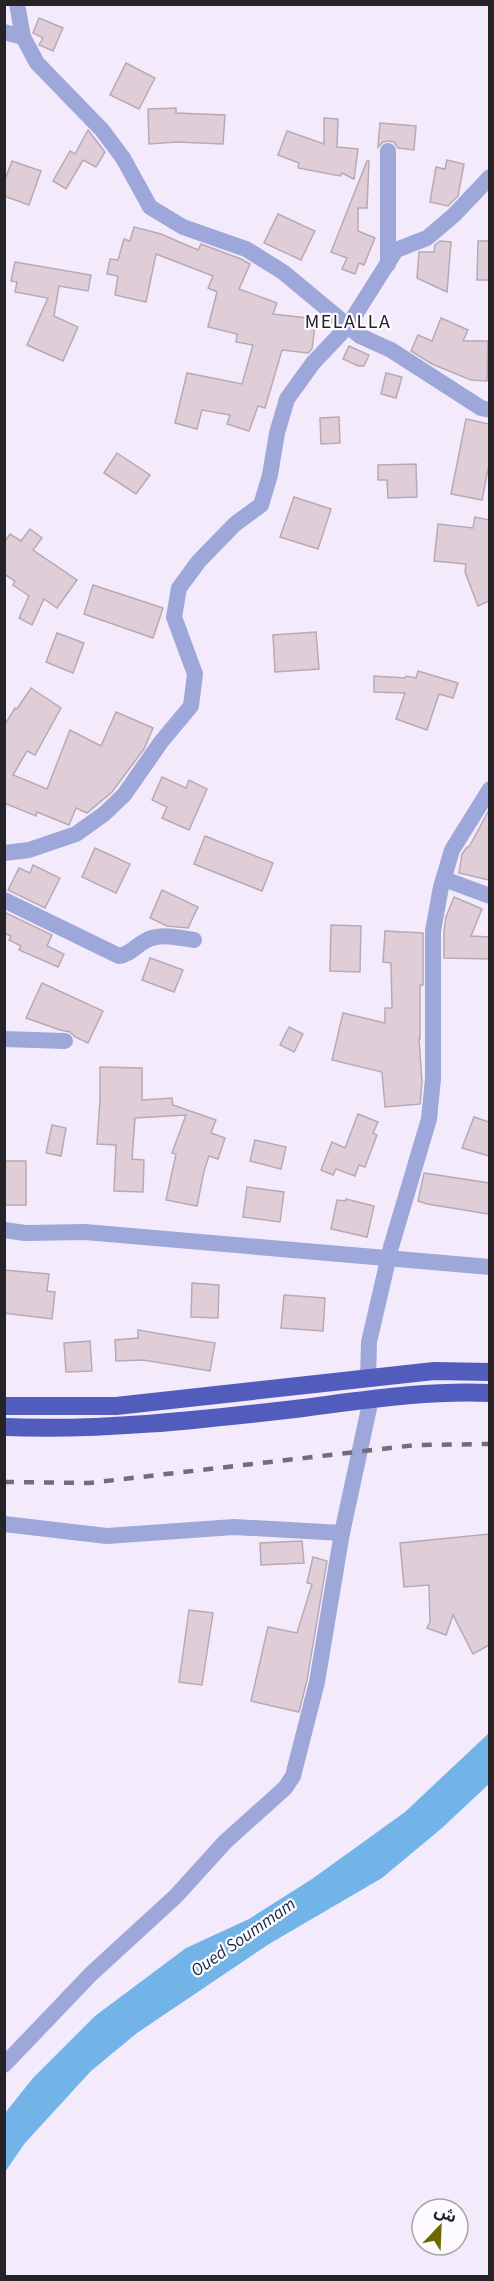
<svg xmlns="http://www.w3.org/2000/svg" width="494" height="2281" font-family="'Source Sans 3','Noto Sans Arabic',sans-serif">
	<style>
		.water { fill: #73b4e8 }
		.building { fill: #dfced8; stroke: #b9a9b3; stroke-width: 1.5 }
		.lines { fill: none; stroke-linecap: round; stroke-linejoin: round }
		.minor { stroke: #9da7d9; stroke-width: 16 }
		.trunk { stroke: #525cbc; stroke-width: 18 }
		.rail { stroke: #726d77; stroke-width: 4.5; stroke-dasharray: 10 10; stroke-linecap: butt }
		.labels { text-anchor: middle; stroke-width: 4.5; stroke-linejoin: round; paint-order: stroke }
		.water-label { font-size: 18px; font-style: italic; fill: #132f45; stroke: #fdfbff }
		.quarter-label { font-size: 20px; letter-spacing: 1.5px; fill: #252228; stroke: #fdfbff }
	</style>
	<rect width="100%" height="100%" fill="#f3ebfb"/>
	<polygon class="water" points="489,1733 489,1784 442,1828 382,1878 269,1944 137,2033 91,2071 25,2143 5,2172 5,2113 33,2078 95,2016 186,1948 249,1919 312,1879 405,1812"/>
	<g class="building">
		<polygon points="39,18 63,28 53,51 39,45 43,38 33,33"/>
		<polygon points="126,63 155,78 139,109 110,95"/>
		<polygon points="176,108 176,113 225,115 223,144 177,142 149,144 148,109"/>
		<polygon points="324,118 338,119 337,147 358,149 354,179 342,173 340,176 298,168 299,163 278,155 287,131 324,144"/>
		<polygon points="380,123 416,126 414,150 398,148 394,142 389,141 383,142 378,147"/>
		<polygon points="88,130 105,152 96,167 83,160 66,189 53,181 70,151 75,154"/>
		<polygon points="447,160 464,164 458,196 448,206 430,202 436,167 445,169"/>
		<polygon points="12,161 41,171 29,205 4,196 4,182"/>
		<polygon points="367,161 369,161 367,208 358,208 358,231 375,238 364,265 359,263 355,274 342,269 347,258 331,252"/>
		<polygon points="278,214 315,231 301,260 264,243"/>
		<polygon points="134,227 161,234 198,250 201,244 241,259 250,264 239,289 277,303 273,314 316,319 312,349 308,353 282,350 265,408 258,406 249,431 227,424 230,415 202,410 197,429 175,423 187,373 242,384 253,345 236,342 237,334 208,327 217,292 208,288 213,276 156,254 146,302 115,295 118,276 107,274 110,259 118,260 124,239 130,241"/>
		<polygon points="440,241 451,242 447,292 417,278 419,252 434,252 435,245"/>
		<polygon points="478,241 489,241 489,280 477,280"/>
		<polygon points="15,262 91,275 88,291 59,286 54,316 78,327 63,361 27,345 48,298 15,292 17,282 11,281"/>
		<polygon points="441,318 468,330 463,341 488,341 487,381 471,380 432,364 411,351 418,335 432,341"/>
		<polygon points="349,346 369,355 364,366 358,366 343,359"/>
		<polygon points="386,373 402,377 396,398 381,394"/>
		<polygon points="339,417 340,443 321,444 320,418"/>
		<polygon points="466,419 489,424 489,469 488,469 482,500 451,494"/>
		<polygon points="117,453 150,475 136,494 104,473"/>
		<polygon points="416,464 417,497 388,498 387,480 378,480 378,465"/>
		<polygon points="294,497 331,509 318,549 280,537"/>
		<polygon points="475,517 489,520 489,601 478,606 465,572 466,564 434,561 438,524 473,528"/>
		<polygon points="30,529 42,538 33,550 77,580 57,608 44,599 32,625 19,618 29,596 13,585 15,581 4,574 4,543 10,534 21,541"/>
		<polygon points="93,585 163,608 153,638 84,614"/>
		<polygon points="316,632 319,669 275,672 273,635"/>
		<polygon points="57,633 84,643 73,673 46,662"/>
		<polygon points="418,671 458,683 453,698 439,694 427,730 396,719 405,693 374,692 374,676 405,678 406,676 416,678"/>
		<polygon points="31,688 61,708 35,755 27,751 13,775 47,789 70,730 101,746 116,712 153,728 144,749 112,792 87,813 76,808 69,825 37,812 36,816 4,803 4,726 15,708 17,709"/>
		<polygon points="162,777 186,788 189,780 207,789 189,830 162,818 167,807 152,800"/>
		<polygon points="489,810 489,880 459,873 462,854 467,847 469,847"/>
		<polygon points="205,836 273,863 262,891 194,864"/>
		<polygon points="95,848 130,864 116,893 82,877"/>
		<polygon points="33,865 60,878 45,908 8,890 19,868 30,873"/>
		<polygon points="162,890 198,907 188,928 167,926 150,918"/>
		<polygon points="454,897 482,909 471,936 489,937 489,959 444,958 444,932 446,917"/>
		<polygon points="4,912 52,935 47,946 64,954 58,967 19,950 21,946 9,940 11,936 4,933"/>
		<polygon points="331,925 361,926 360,972 330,971"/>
		<polygon points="385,931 423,933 423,985 420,985 420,1039 419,1039 422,1082 420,1104 385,1107 382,1072 332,1060 343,1013 385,1023 385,1008 392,1008 391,963 383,962"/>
		<polygon points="150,958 183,970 174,992 142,980"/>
		<polygon points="42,983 103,1011 88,1043 75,1037 70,1032 60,1030 26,1018"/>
		<polygon points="289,1027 303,1034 294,1052 280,1045"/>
		<polygon points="100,1067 142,1068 142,1100 172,1098 173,1105 216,1120 211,1133 225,1138 218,1159 209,1156 204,1171 197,1206 166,1200 176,1154 172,1153 186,1115 135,1118 132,1159 144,1160 143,1192 114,1191 116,1145 97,1144 100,1100"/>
		<polygon points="358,1114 378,1122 373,1133 377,1135 365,1167 359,1165 355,1176 336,1169 333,1175 321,1170 332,1142 345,1148"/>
		<polygon points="474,1117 489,1122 489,1156 462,1148"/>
		<polygon points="52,1125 66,1128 61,1156 46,1153"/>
		<polygon points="255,1140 286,1147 281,1169 250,1161"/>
		<rect x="4" y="1161" width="22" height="44"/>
		<polygon points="424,1173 489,1183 489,1214 427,1204 418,1201"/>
		<polygon points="247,1187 284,1192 280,1222 243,1217"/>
		<polygon points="346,1199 374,1206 367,1237 331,1229 337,1200 346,1201"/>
		<polygon points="4,1270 49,1274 47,1291 55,1292 52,1319 4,1313"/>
		<polygon points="192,1283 219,1285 218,1318 191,1317"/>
		<polygon points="284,1295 325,1298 323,1331 281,1328"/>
		<polygon points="138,1330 215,1343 210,1371 143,1360 116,1361 115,1340 138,1338"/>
		<polygon points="90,1341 92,1371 66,1372 64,1343"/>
		<polygon points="489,1534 489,1645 473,1654 453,1615 446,1635 427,1628 430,1622 429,1585 404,1587 400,1543"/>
		<polygon points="302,1541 304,1563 261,1565 260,1543"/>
		<polygon points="313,1557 327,1561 307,1680 299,1712 251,1701 268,1627 297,1633 312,1584 307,1583"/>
		<polygon points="189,1610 213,1613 202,1685 179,1682"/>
	</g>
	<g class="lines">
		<g class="minor">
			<polyline points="17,4 23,37 37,63 102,130 123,158 150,207 183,227 246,249 283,272 360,336 391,350 481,408 490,410"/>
			<polyline points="4,32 23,37"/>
			<polyline points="388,151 388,264"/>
			<polyline points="4,853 29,850 76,834 104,814 124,795 161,742 191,706 195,674 174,617 179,588 199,561 235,524 261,505 270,475 277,433 287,399 313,363 348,326 396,250 427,238 454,215 490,177"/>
			<polyline points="444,879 490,896"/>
			<path d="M4,900L119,956C129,955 136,946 145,941C160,932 178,938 194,940"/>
			<polyline points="4,1039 65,1041"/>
			<polyline points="4,1230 25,1233 85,1232 490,1267"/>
			<polyline points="368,1378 369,1342 391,1247 429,1119 433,1079 433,931 441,887 452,850 490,789"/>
			<polyline points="4,1524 107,1536 234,1527 342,1533"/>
			<polyline points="4,2065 91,1974 176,1896 225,1842 285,1788 293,1776 317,1682 342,1533 371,1399"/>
		</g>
		<g class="trunk">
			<polyline points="4,1406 116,1406 434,1371 490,1372"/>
			<path d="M4,1427C101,1431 199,1420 295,1409C359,1401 425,1390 490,1393"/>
		</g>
		<polyline class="rail" points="4,1482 89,1483 416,1445 490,1444"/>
	</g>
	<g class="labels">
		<g class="water-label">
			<text transform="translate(243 1937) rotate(-35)" y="6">Oued Soummam</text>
		</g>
		<g class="quarter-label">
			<text x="348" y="328">MELALLA</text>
		</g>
	</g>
	<rect width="494" height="2281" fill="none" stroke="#252228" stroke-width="12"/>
	<g transform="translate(440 2227) rotate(23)"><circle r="28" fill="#fdfbff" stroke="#a7a4a9" stroke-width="1.5"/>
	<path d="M0-4.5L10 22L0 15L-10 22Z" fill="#6c6801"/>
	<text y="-9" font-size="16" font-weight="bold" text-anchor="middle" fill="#252228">ش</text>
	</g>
</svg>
